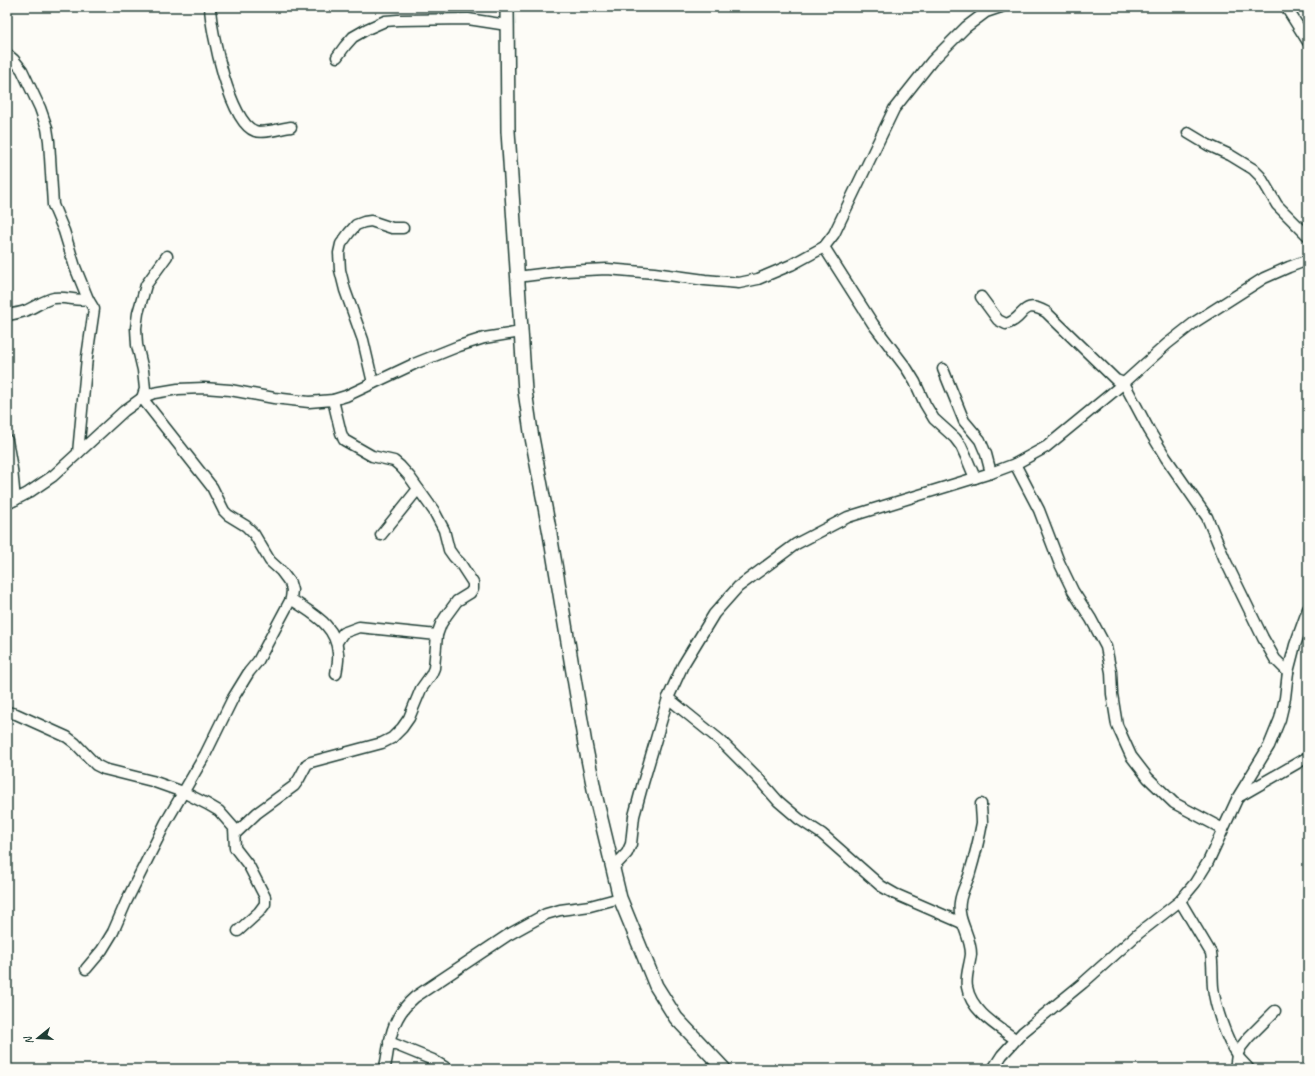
<svg xmlns="http://www.w3.org/2000/svg" width="1315" height="1076" font-family="Caveat,sans-serif">
	<style>
		.lines { fill: none; stroke-linecap: round; stroke-linejoin: round }
		.minor-casing { stroke: #1f3d34; stroke-width: 13 }
		.major-casing { stroke: #1f3d34; stroke-width: 16 }
		.minor { stroke: #fdfcf7; stroke-width: 10 }
		.major { stroke: #fdfcf7; stroke-width: 13 }
	</style>
	<rect width="100%" height="100%" fill="#fdfcf7"/>
	<filter id="ink" filterUnits="userSpaceOnUse"><feTurbulence type="fractalNoise" baseFrequency=".025" numOctaves="2"/><feDisplacementMap in="SourceGraphic" scale="8" xChannelSelector="R" yChannelSelector="G"/><feConvolveMatrix kernelMatrix="1 2 1 2 8 2 1 2 1" color-interpolation-filters="sRGB"/></filter>
	<g filter="url(#ink)">
		<g class="lines">
			<defs>
				<g id="minor">
					<path d="M210,7C211,32 230,123 255,131C264,134 282,128 291,127"/>
					<polyline points="1286,7 1308,42"/>
					<polyline points="7,54 14,60 22,70 40,108 47,128 49,141 53,205 64,231 75,267 88,299 94,309 87,357 78,453"/>
					<polyline points="337,57 345,46 353,37 367,29 385,21 398,20 468,19 507,25"/>
					<polyline points="1188,133 1208,145 1230,155 1253,169 1260,176 1277,205 1308,236"/>
					<polyline points="824,247 873,324 907,369 915,382 925,404 934,419 955,438 961,446 967,459 975,478"/>
					<polyline points="517,277 565,271 607,269 654,273 705,280 739,283 758,279 791,265 824,247 834,234 894,109 932,61 966,27 986,12 1001,7"/>
					<path d="M981,297L998,320L1006,324C1026,319 1020,298 1046,312L1116,380L1124,383L1149,430L1166,458L1207,517L1225,560L1263,638L1275,659L1288,672"/>
					<path d="M7,315C13,314 19,313 25,311C35,307 44,300 54,298C66,296 77,302 88,299"/>
					<polyline points="943,369 964,421 980,440 986,454 991,473"/>
					<polyline points="373,383 363,340 345,290 340,270 339,253 341,244 349,233 356,225 364,222 371,221 392,228 403,228"/>
					<polyline points="7,440 12,469 15,500"/>
					<polyline points="1015,464 1039,510 1059,562 1073,591 1091,619 1106,647 1111,672 1112,694 1117,725 1131,756 1148,778 1174,803 1223,829"/>
					<polyline points="7,504 28,493 53,476 124,411 142,398 154,393 178,389 204,388 230,390 274,398 309,402 333,400 346,396 414,364 459,346 484,338 521,332"/>
					<polyline points="381,535 418,489"/>
					<path d="M291,599C312,614 336,624 338,653C339,660 337,667 336,674"/>
					<polyline points="337,642 343,633 359,627 437,635"/>
					<polyline points="668,698 721,741 757,777 778,801 799,819 822,834 881,886 895,894 962,923"/>
					<polyline points="7,712 16,714 67,737 75,743 96,765 104,769 152,781 183,792 207,804 219,811 234,828 235,848 249,866 265,897 265,904 259,912 238,931"/>
					<polyline points="1240,796 1308,757"/>
					<path d="M981,804C981,810 982,817 982,823C979,840 974,859 969,876C966,884 961,893 960,902C957,921 971,935 971,954C970,965 965,976 967,987C971,1011 997,1026 1015,1039"/>
					<polyline points="235,834 257,813 294,786 299,779 307,764 311,762 382,743 392,738 402,728 409,718 421,689 431,675 434,668 437,635 441,624 446,616 457,601 470,593 473,589 473,583 460,563 454,557 449,550 444,530 434,511 409,476 400,466 394,461 372,456 344,440 341,433 333,400"/>
					<polyline points="612,869 627,853 631,844 634,816 643,783 668,698 683,665 714,614 738,587 796,544 848,517 991,473 1015,464 1046,447 1124,383 1167,344 1195,322 1264,278 1289,267 1308,260"/>
					<path d="M1180,901L1211,953C1213,964 1212,976 1213,987C1215,1006 1226,1039 1237,1055C1240,1060 1245,1064 1249,1069"/>
					<polyline points="86,969 102,950 113,932 127,900 166,822 205,755 233,698 249,672 258,661 291,599 292,590 290,583 281,571 270,561 254,534 246,526 228,515 224,511 212,487 142,398 145,389 143,370 137,345 136,328 138,313 146,285 167,256"/>
					<polyline points="389,1042 433,1060 448,1069"/>
					<path d="M384,1069C387,1062 387,1053 389,1045C393,1024 399,1011 415,997L508,935L546,914L560,910L590,906L620,898"/>
					<polyline points="993,1069 1002,1055 1023,1032 1083,983 1139,933 1180,901 1195,883 1208,862 1238,797 1269,746 1280,719 1285,698 1288,672 1295,645 1308,609"/>
					<polyline points="1235,1069 1237,1055 1241,1047 1249,1037 1275,1011"/>
				</g>
				<polyline id="major" points="507,7 508,131 525,391 531,432 550,534 585,744 595,794 620,898 656,986 676,1018 724,1069"/>
			</defs>
			<use href="#minor" class="minor-casing"/>
			<use href="#major" class="major-casing"/>
			<use href="#minor" class="minor"/>
			<use href="#major" class="major"/>
		</g>
	</g>
	<rect width="1315" height="1076" fill="none" stroke="#fdfcf7" stroke-width="24"/>
	<rect x="12" y="12" width="1291" height="1052" fill="none" stroke="#1f3d34" stroke-width="1.5" filter="url(#ink)"/>
	<g transform="translate(38 1038) rotate(252)" stroke="#fdfcf7" stroke-width="3" paint-order="stroke">
	<path d="M0-3L7 15L0 10L-7 15Z" fill="#1f3d34"/>
	<text y="-6" font-size="11" font-weight="bold" text-anchor="middle" fill="#1f3d34">N</text>
	</g>
</svg>
